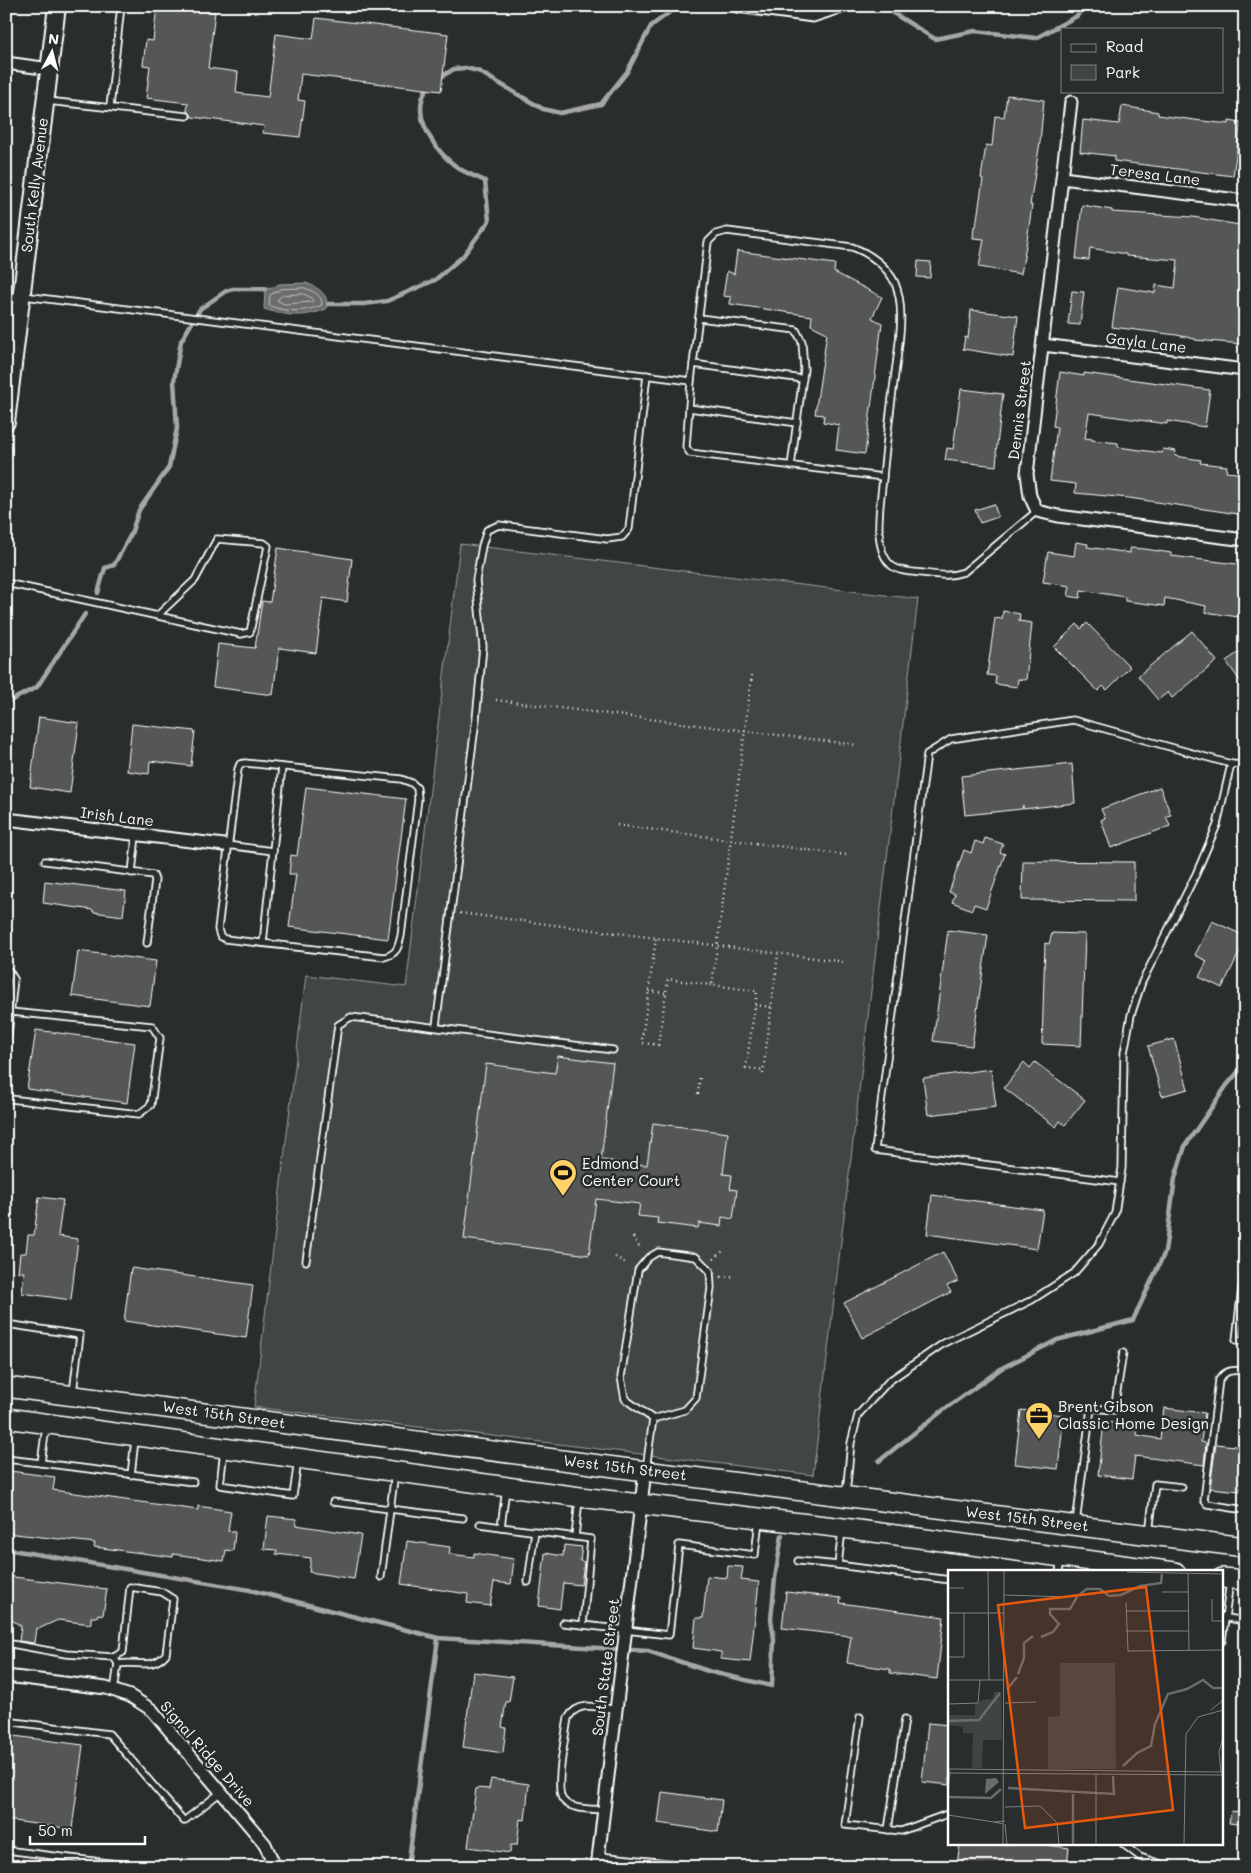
<svg xmlns="http://www.w3.org/2000/svg" width="1251" height="1873" font-family="Mali,sans-serif">
	<style>
		.green { fill: #414445; stroke: #a0a2a2 }
		.water { fill: #6a6c6d; stroke: #a6a7a7 }
		.lines { fill: none; stroke-linecap: round; stroke-linejoin: round }
		.shore { stroke: #c3c4c5; stroke-width: 1 }
		.stream { stroke: #a6a7a7; stroke-width: 4.5 }
		.building { fill: #555758; stroke: #fff }
		.lane-casing { stroke: #fff; stroke-width: 9 }
		.street-casing { stroke: #fff; stroke-width: 15 }
		.secondary-casing { stroke: #fff; stroke-width: 20 }
		.primary-casing { stroke: #fff; stroke-width: 22 }
		.path { stroke: #fff; stroke-width: 2.5; stroke-dasharray: 1 4; stroke-linecap: butt }
		.lane { stroke: #2a2d2e; stroke-width: 5.5 }
		.street { stroke: #2a2d2e; stroke-width: 11 }
		.secondary { stroke: #2a2d2e; stroke-width: 16 }
		.primary { stroke: #2a2d2e; stroke-width: 19 }
		.labels { text-anchor: middle; stroke-width: 5; stroke-linejoin: round; paint-order: stroke }
		.street-label { font-size: 15px; fill: #fff; stroke: #2a2d2e }
		.poi-label { font-size: 15px; fill: #fff; stroke: #2a2d2e; text-anchor: start }
		.inset-river { fill: none; stroke: #6a6c6d; stroke-width: 2.5 }
		.inset-road { fill: none; stroke: #7f8182; stroke-width: 1 }
		.view { fill: #e8590c; fill-opacity: 0.15; stroke: #e8590c; stroke-width: 2.5 }
		.inset-edge { fill: none; stroke: #fff; stroke-width: 2.5 }
	</style>
	<rect width="100%" height="100%" fill="#2a2d2e"/>
	<filter id="ink" filterUnits="userSpaceOnUse"><feTurbulence type="fractalNoise" baseFrequency=".02" numOctaves="2"/><feDisplacementMap in="SourceGraphic" scale="10" xChannelSelector="R" yChannelSelector="G"/><feConvolveMatrix kernelMatrix="1 2 1 2 8 2 1 2 1" color-interpolation-filters="sRGB"/></filter>
	<g filter="url(#ink)">
		<polygon class="green" points="460,544 918,599 813,1475 254,1407 306,975 406,987"/>
		<path class="water" d="M306,283C317,287 331,295 326,309C304,318 286,316 264,309L265,289L272,288L279,284Z"/>
		<g class="lines">
			<g class="shore">
				<path d="M305,288C313,291 323,296 322,305C306,312 284,313 269,305L270,295L281,289Z"/>
				<polygon points="304,294 310,297 313,300 312,302 284,304 277,300 283,295"/>
			</g>
			<g class="stream">
				<polyline points="889,6 893,13 935,39 975,31 1036,38 1077,16 1081,10 1099,6"/>
				<polyline points="439,78 454,69 465,68 478,71 543,109 560,113 601,104 627,72 651,26 678,6"/>
				<path d="M328,304H364L387,301L435,280L463,256L489,221L485,181C477,177 468,174 460,169C436,154 407,113 429,86"/>
				<polyline points="98,593 105,568 114,565 131,534 139,510 169,467 177,428 174,381 181,341 200,309 226,291 233,289 265,289"/>
				<polyline points="6,703 37,687 85,614"/>
				<polyline points="879,1461 942,1411 1002,1368 1057,1340 1133,1320 1165,1252 1175,1178 1185,1146 1227,1085 1245,1064"/>
				<polyline points="6,1549 250,1590 438,1638 648,1651 711,1672 772,1686 774,1639 771,1619 775,1578 782,1535"/>
				<polyline points="408,1867 438,1638"/>
			</g>
		</g>
		<g class="building">
			<polygon points="157,6 187,6 187,9 215,12 208,68 238,72 236,93 268,97 276,34 313,39 316,18 448,34 441,91 301,74 298,100 305,101 300,137 263,133 264,126 192,117 191,114 187,111 188,103 146,98 150,66 143,65 146,40 153,41"/>
			<polygon points="1007,95 1044,100 1040,142 1030,205 1032,205 1028,234 1021,274 979,267 984,239 973,238 974,226 976,226 983,179 981,178 986,145 992,146 995,116 1004,117"/>
			<polygon points="1122,106 1158,112 1158,115 1202,121 1229,124 1229,121 1241,123 1233,176 1114,161 1115,156 1080,152 1083,120 1119,124"/>
			<polygon points="1082,205 1112,210 1112,212 1193,217 1245,226 1245,265 1242,290 1245,290 1245,324 1243,344 1195,340 1195,339 1177,335 1112,327 1118,287 1155,293 1156,285 1175,288 1178,260 1126,256 1126,254 1090,248 1089,260 1076,259"/>
			<polygon points="737,251 835,264 834,272 882,297 872,318 882,323 865,454 836,450 839,425 823,422 824,415 815,414 827,333 811,325 812,316 730,304 731,297 723,296 727,271 734,274"/>
			<polygon points="918,261 931,262 930,278 917,277"/>
			<polygon points="1072,291 1084,292 1080,325 1068,324"/>
			<polygon points="971,310 1018,316 1013,357 963,349 965,337 968,338"/>
			<polygon points="1060,372 1084,376 1084,373 1210,390 1205,427 1167,421 1167,424 1089,413 1085,438 1092,439 1092,440 1118,443 1118,447 1162,453 1163,449 1176,451 1175,456 1201,460 1200,463 1227,466 1226,472 1245,474 1245,515 1129,498 1075,493 1076,484 1050,481 1057,427 1053,426"/>
			<polygon points="961,389 1003,394 996,454 997,454 996,466 945,460 947,448 953,449"/>
			<polygon points="994,504 998,517 980,523 975,510"/>
			<polygon points="1076,542 1088,544 1087,547 1130,553 1130,548 1145,549 1171,553 1171,556 1245,565 1245,618 1205,612 1206,606 1165,598 1164,606 1125,601 1125,597 1081,590 1080,598 1068,596 1070,586 1043,582 1048,552 1074,556"/>
			<polygon points="278,548 352,559 347,602 323,598 316,653 279,648 273,695 213,687 218,644 255,648 262,601 270,602"/>
			<polygon points="1003,611 1020,614 1019,621 1032,623 1026,680 1018,679 1017,687 995,684 996,676 987,675 995,618 1002,619"/>
			<polygon points="1087,623 1130,667 1107,690 1103,686 1098,691 1054,647 1077,624 1081,629"/>
			<polygon points="1192,631 1217,661 1172,698 1168,692 1158,700 1138,676"/>
			<polygon points="1245,648 1245,688 1226,661"/>
			<polygon points="39,717 79,723 70,793 30,787"/>
			<polygon points="132,724 195,731 191,766 150,761 149,774 127,771"/>
			<polygon points="1072,764 1075,803 1023,809 1023,805 1022,809 965,815 961,776"/>
			<polygon points="306,787 406,799 388,939 289,927 296,874 289,874 291,855 297,856"/>
			<polygon points="1160,787 1171,815 1166,816 1170,826 1111,848 1101,820 1105,818 1101,809"/>
			<polygon points="985,838 1003,844 1000,852 1005,854 986,908 974,904 972,910 952,902 955,894 949,892 964,850 971,853 975,841 983,844"/>
			<polygon points="1023,861 1134,862 1134,901 1022,900"/>
			<polygon points="45,881 126,891 123,916 93,912 93,910 43,903"/>
			<polygon points="1212,921 1245,936 1245,941 1222,988 1199,977 1207,961 1195,955"/>
			<polygon points="948,930 988,935 972,1046 933,1041"/>
			<polygon points="1052,933 1085,934 1081,1046 1042,1044 1045,943 1049,944"/>
			<polygon points="78,951 156,961 150,1006 72,996"/>
			<polygon points="36,1030 135,1043 127,1103 27,1089"/>
			<polygon points="1174,1039 1188,1089 1162,1096 1148,1046"/>
			<polygon points="558,1056 613,1063 601,1160 647,1165 653,1123 728,1133 723,1174 732,1175 730,1189 737,1190 733,1219 722,1217 721,1226 699,1223 698,1228 657,1223 658,1218 638,1216 640,1204 596,1199 589,1255 464,1239 486,1064 555,1073"/>
			<polygon points="1024,1062 1030,1068 1035,1062 1085,1100 1065,1125 1060,1121 1056,1127 1004,1088"/>
			<polygon points="991,1069 996,1107 928,1115 923,1078"/>
			<polygon points="932,1195 1043,1210 1037,1249 927,1234"/>
			<polygon points="39,1197 63,1200 58,1236 78,1239 71,1300 22,1293 24,1272 18,1272 20,1253 26,1253 28,1235 34,1235"/>
			<polygon points="943,1252 958,1281 947,1286 951,1292 862,1338 844,1303"/>
			<polygon points="131,1268 253,1285 246,1338 124,1321"/>
			<polygon points="1164,1408 1205,1413 1201,1442 1206,1443 1204,1465 1135,1456 1132,1479 1098,1475 1104,1422 1138,1426 1137,1435 1160,1439"/>
			<polygon points="1021,1410 1064,1415 1058,1469 1015,1464"/>
			<polygon points="1216,1444 1245,1447 1240,1491 1210,1488"/>
			<polygon points="10,1471 55,1477 53,1490 198,1510 198,1506 231,1511 228,1531 235,1532 233,1551 226,1550 224,1561 173,1554 173,1557 94,1547 95,1543 6,1533 6,1505"/>
			<polygon points="268,1516 297,1519 296,1525 361,1535 354,1579 309,1572 311,1558 276,1554 277,1550 264,1549"/>
			<polygon points="407,1541 450,1547 449,1554 474,1557 474,1553 514,1559 511,1584 494,1582 490,1606 467,1603 468,1594 401,1584"/>
			<polygon points="564,1545 582,1547 580,1561 584,1562 581,1585 563,1583 560,1609 539,1606 545,1553 563,1556"/>
			<polygon points="728,1566 743,1567 741,1580 759,1582 750,1662 721,1659 721,1652 693,1648 696,1618 703,1618 707,1576 727,1578"/>
			<polygon points="6,1576 107,1589 103,1615 98,1614 97,1617 91,1617 91,1624 58,1620 38,1629 36,1628 34,1643 19,1641 21,1626 6,1616"/>
			<polygon points="786,1592 841,1598 840,1603 944,1617 937,1679 890,1673 890,1669 847,1663 851,1636 782,1628"/>
			<polygon points="473,1672 513,1677 509,1702 506,1702 502,1727 506,1728 503,1753 463,1747"/>
			<polygon points="928,1723 950,1725 950,1785 922,1782"/>
			<polygon points="6,1735 83,1745 72,1829 6,1820"/>
			<polygon points="491,1779 529,1784 525,1820 520,1819 517,1845 511,1845 510,1853 468,1847 476,1788 489,1789"/>
			<polygon points="662,1792 722,1800 718,1832 658,1823"/>
			<polygon points="1231,1811 1245,1813 1245,1825 1229,1823"/>
			<polygon points="960,1844 1041,1844 1069,1848 1067,1867 975,1867 957,1864"/>
		</g>
		<g class="lines">
			<defs>
				<g id="lane">
					<polyline points="47,101 187,116"/>
					<polyline points="110,107 121,6"/>
					<path d="M24,296L691,381L686,447L690,453L883,477C881,501 871,549 892,566C900,572 913,572 922,573C939,575 949,577 964,572L1037,511"/>
					<polyline points="699,318 796,330 802,342 804,369 791,466"/>
					<polyline points="693,364 803,379"/>
					<path d="M691,381L708,242L716,234L727,231L852,247C869,253 887,266 895,283C907,311 897,353 894,382C890,413 886,445 883,477"/>
					<polyline points="689,408 797,423"/>
					<polyline points="6,583 241,634 250,632 268,546 264,543 217,539 195,580 157,616"/>
					<path d="M245,763L401,779L412,783L417,788L418,799L401,936C398,948 397,954 384,957L225,939L220,936L218,929L238,769L240,764Z"/>
					<polyline points="226,845 273,851"/>
					<polyline points="45,861 153,875 155,880 147,943"/>
					<polyline points="132,873 136,835"/>
					<polyline points="263,943 282,767"/>
					<polyline points="6,971 9,971 14,979 6,1053"/>
					<polyline points="436,1026 476,719 483,647 476,580 482,546 487,530 499,525 607,539 622,537 629,529 647,375"/>
					<polyline points="6,1095 10,1099 139,1114 151,1105 160,1038 152,1026 11,1012"/>
					<polyline points="1120,1182 875,1150 927,754 951,739 1073,720 1231,764"/>
					<polyline points="306,1261 338,1025 351,1017 613,1050"/>
					<polyline points="1245,1261 1236,1340 1245,1341"/>
					<polyline points="6,1324 80,1335 73,1393"/>
					<path d="M1245,1371C1233,1370 1226,1369 1219,1380L1204,1500L1207,1504L1245,1510"/>
					<polyline points="224,1450 220,1485 293,1496 298,1460"/>
					<polyline points="6,1459 41,1463 46,1427"/>
					<polyline points="41,1463 193,1482"/>
					<polyline points="646,1469 653,1419 625,1399 621,1377 638,1270 648,1258 658,1252 696,1257 710,1271 711,1288 696,1398 685,1410 653,1419"/>
					<polyline points="131,1475 135,1440"/>
					<polyline points="506,1489 501,1527 591,1539 583,1625 669,1635 679,1545 755,1555 759,1520"/>
					<polyline points="846,1494 851,1443 858,1415 889,1381 944,1343 1032,1300 1074,1273 1099,1244 1115,1213 1122,1168 1124,1053 1131,1015 1142,982 1196,874 1217,825 1231,764 1245,765"/>
					<polyline points="333,1502 463,1518"/>
					<polyline points="1076,1523 1091,1408 1114,1410 1123,1353"/>
					<polyline points="480,1524 501,1527"/>
					<polyline points="842,1530 838,1565 950,1580"/>
					<polyline points="1149,1533 1155,1484 1182,1487"/>
					<polyline points="575,1537 579,1499"/>
					<polyline points="798,1561 838,1565"/>
					<polyline points="1059,1572 1061,1559"/>
					<polyline points="381,1577 395,1473"/>
					<polyline points="528,1582 535,1531"/>
					<polyline points="1222,1617 1245,1621"/>
					<polyline points="563,1623 583,1625"/>
					<polyline points="1222,1641 1230,1581"/>
					<polyline points="6,1643 66,1654 114,1657 118,1664 114,1691"/>
					<path d="M114,1657L123,1652L130,1587L162,1592L173,1599L166,1654C151,1671 138,1660 118,1664"/>
					<polyline points="860,1717 845,1825 901,1831 950,1813"/>
					<polyline points="6,1721 109,1734 184,1821 221,1792"/>
					<path d="M604,1810C593,1809 570,1810 563,1800C554,1790 566,1733 568,1718C578,1700 599,1707 616,1710"/>
					<polyline points="888,1830 905,1719"/>
					<polyline points="1123,1844 1140,1857 1170,1867"/>
					<polyline points="6,1850 141,1867"/>
					<polyline points="599,1856 707,1867"/>
				</g>
				<g id="street">
					<polyline points="737,6 813,16 843,6"/>
					<polyline points="6,63 50,69"/>
					<polyline points="1071,102 1027,474 1030,496 1037,511 1058,516 1245,540"/>
					<polyline points="1062,178 1245,201"/>
					<polyline points="1043,345 1245,370"/>
					<polyline points="6,819 224,845"/>
					<polyline points="6,1676 106,1688 130,1696 152,1710 265,1844 275,1867"/>
					<polyline points="597,1867 645,1471"/>
				</g>
				<polyline id="secondary" points="6,422 57,6"/>
				<g id="primary">
					<polyline points="6,1387 645,1471 1245,1547"/>
					<polyline points="6,1418 580,1497 843,1528 1175,1572"/>
					<polyline points="1222,1578 1245,1580"/>
				</g>
			</defs>
			<use href="#lane" class="lane-casing"/>
			<use href="#street" class="street-casing"/>
			<use href="#secondary" class="secondary-casing"/>
			<use href="#primary" class="primary-casing"/>
			<g class="path">
				<polyline points="752,675 712,985 757,991 746,1068 764,1070"/>
				<polyline points="496,700 858,745"/>
				<polyline points="617,825 846,855"/>
				<polyline points="460,913 846,962"/>
				<polyline points="649,991 666,993"/>
				<polyline points="755,1005 771,1007"/>
				<polyline points="642,1039 656,938"/>
				<polyline points="643,1043 658,1045 668,979 712,985"/>
				<polyline points="763,1073 778,954"/>
				<polyline points="698,1094 700,1075"/>
				<polyline points="633,1237 641,1249"/>
				<polyline points="615,1257 628,1264"/>
				<polyline points="714,1259 723,1251"/>
				<polyline points="721,1277 734,1276"/>
			</g>
			<use href="#lane" class="lane"/>
			<use href="#street" class="street"/>
			<use href="#secondary" class="secondary"/>
			<use href="#primary" class="primary"/>
		</g>
	</g>
	<defs>
		<symbol id="stadium-pin" viewBox="-11 -11 22 30"><path d="M0 17L-7.5 6A9.5 9.5 0 1 1 7.5 6Z" fill="#ffd166" stroke="#2a2d2e"/><path d="M0-5a6.5 5 0 1 0 0 10a6.5 5 0 1 0 0-10ZM-3.5-1.8h7v3.6h-7Z" fill="#111"/></symbol>
		<symbol id="office-pin" viewBox="-11 -11 22 30"><path d="M0 17L-7.5 6A9.5 9.5 0 1 1 7.5 6Z" fill="#ffd166" stroke="#2a2d2e"/><path d="M-6-3h4V-5.5h4V-3h4V5H-6ZM-1-4.5V-3h2v-1.5ZM-6 0V1H6V0Z" fill="#111"/></symbol>
	</defs>
	<g fill-rule="evenodd">
		<use href="#stadium-pin" x="547" y="1157" width="32" height="43"/>
		<use href="#office-pin" x="1023" y="1400" width="32" height="43"/>
	</g>
	<g class="labels">
		<g class="street-label">
			<text transform="translate(1155 175) rotate(7)" y="5">Teresa Lane</text>
			<text transform="translate(35 185) rotate(-83)" y="5">South Kelly Avenue</text>
			<text transform="translate(1146 343) rotate(7)" y="5">Gayla Lane</text>
			<text transform="translate(1020 410) rotate(-83)" y="5">Dennis Street</text>
			<text transform="translate(117 817) rotate(7)" y="5">Irish Lane</text>
			<text transform="translate(224 1415) rotate(8)" y="5">West 15th Street</text>
			<text transform="translate(625 1468) rotate(7)" y="5">West 15th Street</text>
			<text transform="translate(1027 1519) rotate(7)" y="5">West 15th Street</text>
			<text transform="translate(606 1667) rotate(-83)" y="5">South State Street</text>
			<text transform="translate(207 1754) rotate(49)" y="5">Signal Ridge Drive</text>
		</g>
		<g class="poi-label">
			<text x="582" y="1169">Edmond<tspan x="582" dy="17">Center Court</tspan></text>
			<text x="1058" y="1412">Brent Gibson<tspan x="1058" dy="17">Classic Home Design</tspan></text>
		</g>
	</g>
	<g transform="translate(948 1570)">
		<rect width="275" height="275" fill="#2a2d2e"/>
		<path d="M112,93H167L168,199H100V147L112,146ZM46,122H53L54,170H35L34,198H24L25,163H15V157L0,155V145H27V135L34,130L45,129Z" fill="#414445"/>
		<path d="M38,209L48,208L51,212L37,224Z" fill="#6a6c6d"/>
		<path class="inset-river" d="M132,24L139,19H152L161,26L173,25L192,16L213,13L214,4M93,67L105,62L111,54L102,44V39H122L129,27M70,104L76,88V73L85,66M59,119L69,107M0,151L31,150L52,123M175,196L189,183L203,176L207,154L220,124L239,119L255,110L265,118H275M60,218L166,224L165,206M0,227L43,228L53,219M125,275V224"/>
		<path class="inset-road" d="M40,0L41,110M179,2L275,4M240,3L241,81M0,18H16M214,22H240M56,25L120,27L152,23M264,29V51H275M178,32L180,81L275,80M178,41H240M0,43H56M178,61H241M0,87H16V43M0,110H56M57,133L88,132M0,134L30,133L32,110M263,140L275,130M0,199L275,202M273,202L271,182L275,168M0,203L275,205M148,204V275M0,224L2,201M57,237L92,236L109,253L111,275M0,245L46,252M55,254L46,252L57,251M57,254L59,275M55,275L56,0M236,275L238,164L250,147L275,140"/>
		<path class="view" d="M198,17L225,240L77,258L50,35Z"/>
		<rect width="275" height="275" class="inset-edge"/>
	</g>
	<rect width="1251" height="1873" fill="none" stroke="#2a2d2e" stroke-width="25"/>
	<rect x="12" y="12" width="1226" height="1848" fill="none" stroke="#fff" stroke-width="2" filter="url(#ink)"/>
	<rect x="1061" y="28" width="162" height="65" fill="#2a2d2e" stroke="#7f8182"/>
	<rect x="1071" y="44" width="25" height="8" fill="#2a2d2e" stroke="#7f8182"/>
	<text x="1106" y="52" font-size="15" fill="#ffffff">Road</text>
	<rect x="1071" y="65" width="25" height="15" fill="#414445" stroke="#7f8182"/>
	<text x="1106" y="78" font-size="15" fill="#ffffff">Park</text>
	<g transform="translate(52 52) rotate(7)" stroke="#2a2d2e" stroke-width="4" paint-order="stroke">
	<path d="M0-4L9 19L0 12L-9 19Z" fill="#ffffff"/>
	<text y="-8" font-size="14" font-weight="bold" text-anchor="middle" fill="#ffffff">N</text>
	</g>
	<path d="M30 1836v8h115v-8" fill="none" stroke="#ffffff" stroke-width="2.5"/>
	<text x="38" y="1836" font-size="15" fill="#ffffff" stroke="#2a2d2e" stroke-width="4" paint-order="stroke">50 m</text>
</svg>
